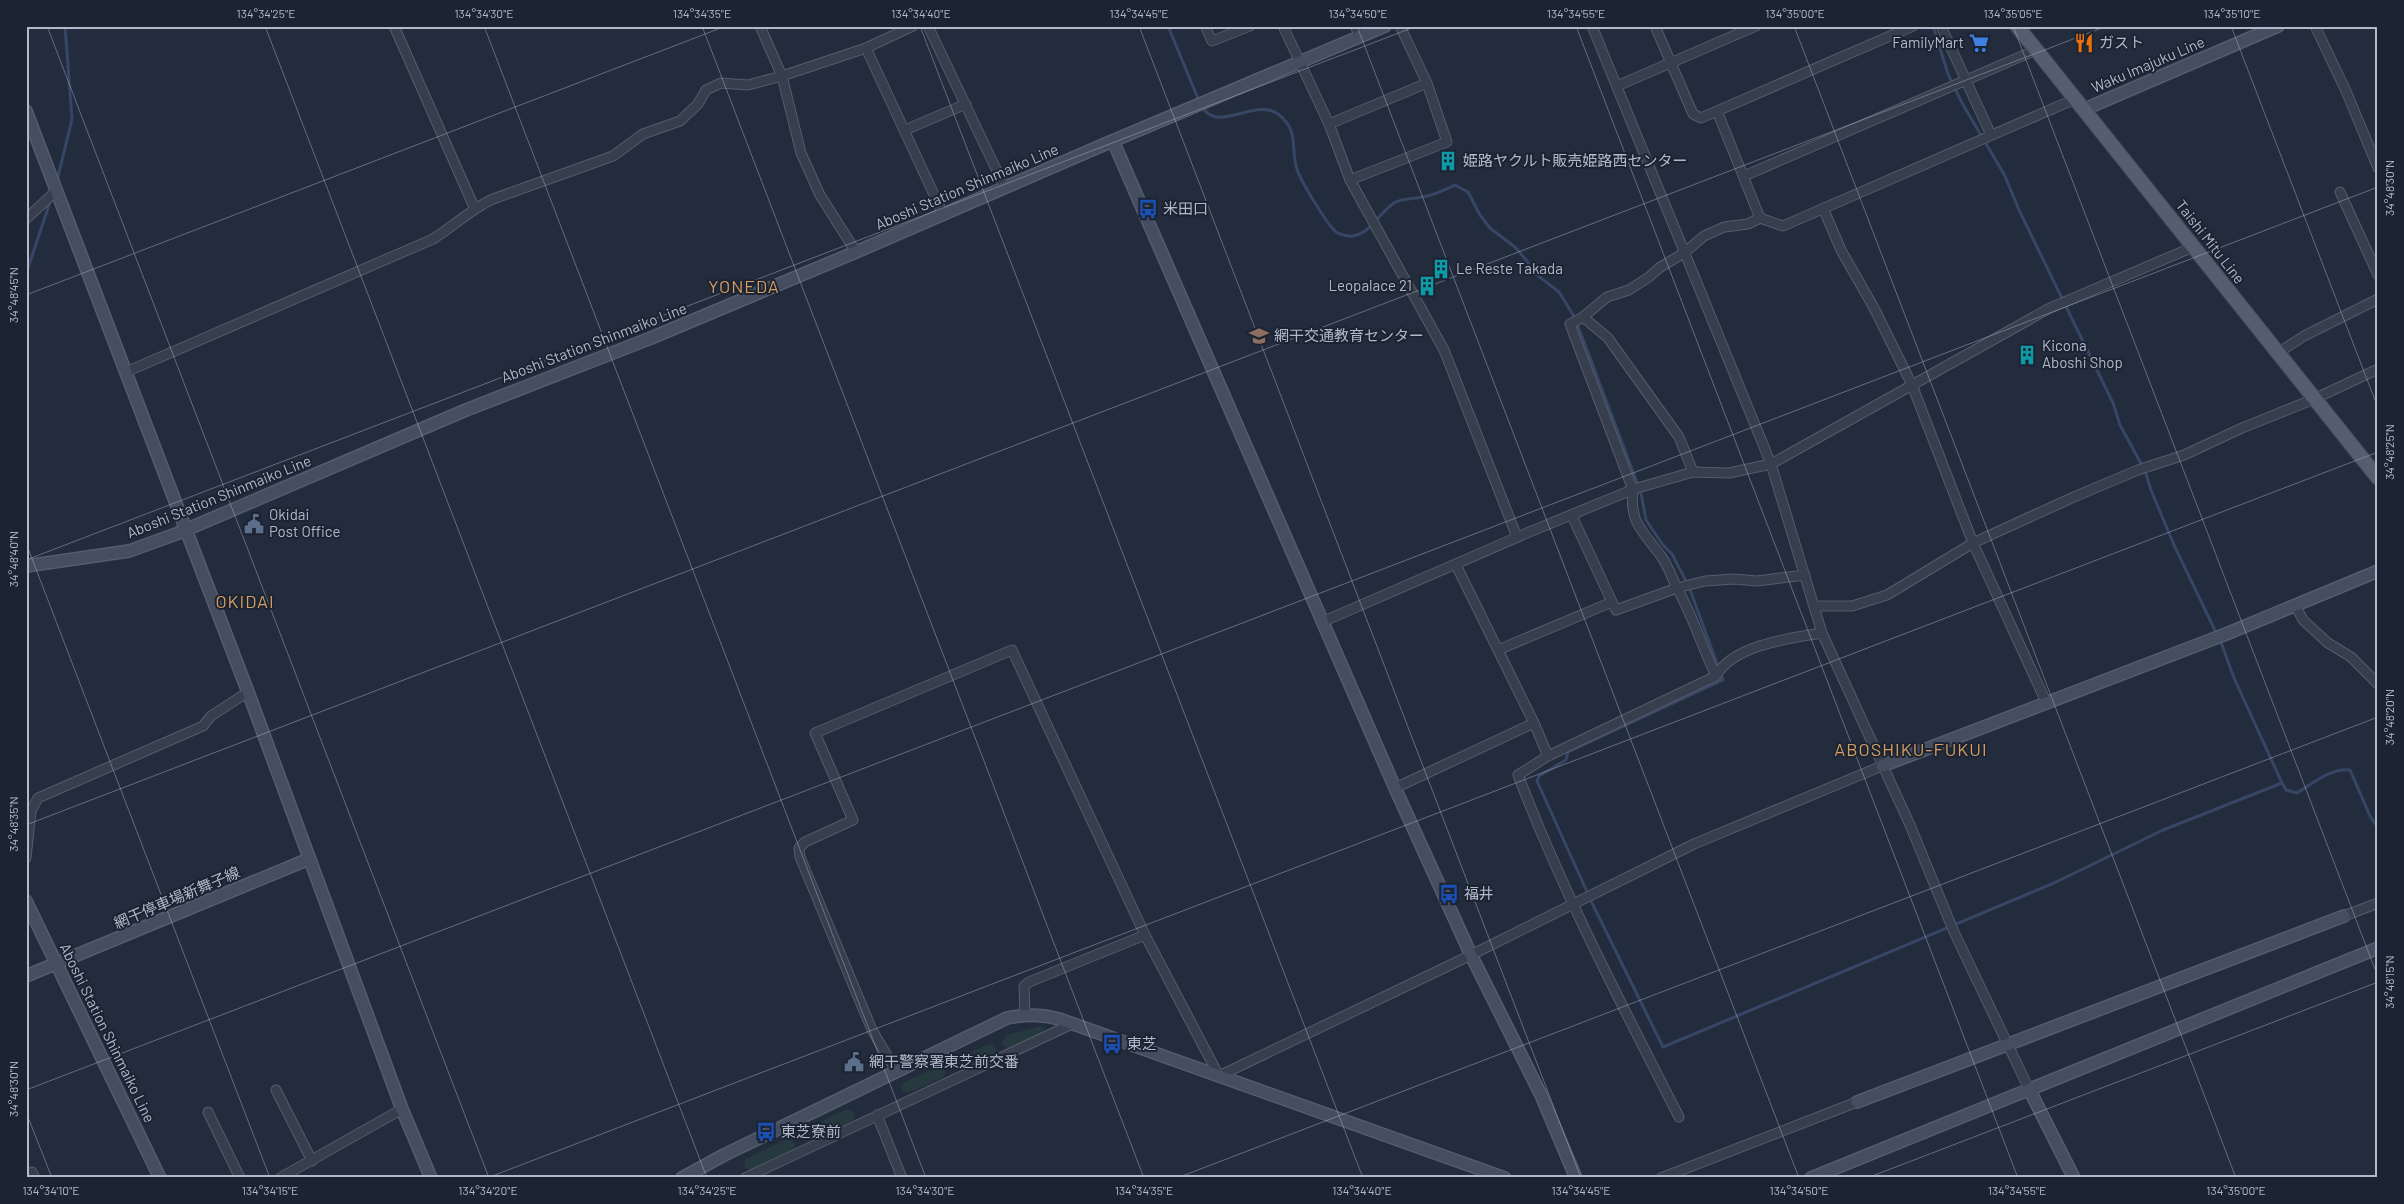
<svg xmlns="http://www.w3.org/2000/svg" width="2404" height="1204" font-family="Barlow,'Noto Sans JP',sans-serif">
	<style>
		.green { fill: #25393e }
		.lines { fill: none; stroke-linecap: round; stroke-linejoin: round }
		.stream { stroke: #364664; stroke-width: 3 }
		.street-casing { stroke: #555c6b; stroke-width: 11 }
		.secondary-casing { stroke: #555c6b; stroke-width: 14 }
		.primary-casing { stroke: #404756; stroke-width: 16 }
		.street { stroke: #373e4d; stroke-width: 9 }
		.secondary { stroke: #454d61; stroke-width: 11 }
		.primary { stroke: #555d6e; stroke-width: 14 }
		.ticks { fill: none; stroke: #b3b9c9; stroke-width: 1; stroke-opacity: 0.45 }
		.labels { text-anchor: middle; stroke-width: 4; stroke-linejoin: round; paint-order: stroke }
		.poi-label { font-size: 15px; fill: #b3b9c9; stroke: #1c2332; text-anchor: start }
		.street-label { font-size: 15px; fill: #b3b9c9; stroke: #1c2332 }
		.quarter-label { font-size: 18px; letter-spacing: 1px; fill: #d69f61; stroke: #1c2332 }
		.neatline { fill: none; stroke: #b3b9c9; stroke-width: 2 }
		.ticks-label { font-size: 12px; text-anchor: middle; fill: #b3b9c9 }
	</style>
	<rect width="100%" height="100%" fill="#232c3d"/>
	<g class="green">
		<path d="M1041,1026L1045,1029C1040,1037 1015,1049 1005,1047L1002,1042L1007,1035Z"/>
		<polygon points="989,1044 994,1045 997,1050 992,1056 959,1070 954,1068 952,1064 955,1059"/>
		<polygon points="938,1067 944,1068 946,1073 942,1078 908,1093 903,1091 901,1087 904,1082"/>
		<polygon points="846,1109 852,1111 855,1115 854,1120 813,1140 804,1139 802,1135 805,1130"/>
		<polygon points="787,1139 795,1143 795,1150 754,1170 746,1169 744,1164 746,1159"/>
	</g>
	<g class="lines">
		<g class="stream">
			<polyline points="1168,26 1199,101"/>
			<path d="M1933,26L1948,74L1962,103L2005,176L2019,210L2113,403L2120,425L2145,471L2151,490L2174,545L2222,645L2234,678L2282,783L2286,790L2297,793C2312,784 2332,767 2350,770L2370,816L2378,828"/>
			<path d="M1202,106C1217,135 1254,97 1278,114C1300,131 1290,148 1297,169C1300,180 1327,224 1335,231C1338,234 1349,237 1353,236C1371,233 1379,213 1394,203C1402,198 1417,199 1427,196C1437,194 1446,189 1455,185L1468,192L1480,215L1490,228L1515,247L1527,261L1532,271L1559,292L1575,318L1641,493L1646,520L1663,545L1672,554L1689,587L1723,680L1568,752L1566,760L1539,776L1537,781L1593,905L1663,1047L2054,883L2163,830L2282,783"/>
			<polyline points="57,181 72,119 65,26"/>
			<polyline points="26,274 51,199"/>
			<polyline points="26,400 26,420"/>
		</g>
		<defs>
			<g id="street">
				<polyline points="394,26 474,207"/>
				<polyline points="760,26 782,76 801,153 820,195 856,252"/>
				<polyline points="928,26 1005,188"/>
				<polyline points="1205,26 1212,41 1250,26"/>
				<polyline points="1283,26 1329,124 1350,180 1447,142 1427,83 1400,26"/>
				<polyline points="1355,26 1360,36"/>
				<polyline points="1592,26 1771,464 1822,633 1910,825 1954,932 2029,1089"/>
				<polyline points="1655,26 1693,114 1701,118 1913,26"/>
				<polyline points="1941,26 1991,135"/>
				<polyline points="2315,26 2346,91 2378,168"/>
				<polyline points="866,48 943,214"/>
				<polyline points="1617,86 1756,26"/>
				<polyline points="1717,111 1760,218"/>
				<polyline points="1329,124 1427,83"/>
				<polyline points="905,130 966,104"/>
				<polyline points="1744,176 2036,50"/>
				<polyline points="1350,180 1444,350 1517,537"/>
				<polyline points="2340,192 2378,275"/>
				<polyline points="1823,208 1841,250 1874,308 1912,385 1973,543 2047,704"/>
				<polyline points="26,219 56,191"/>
				<polyline points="1583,317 1608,338 1679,437 1693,472"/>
				<polyline points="2278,353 2304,336 2378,299"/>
				<path d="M126,372L433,239C454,226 471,209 493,199L613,156L643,134L680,121L698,104L706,90L721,83L748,85L782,76L866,48L913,26"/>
				<polyline points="1456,565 1534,723 1548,756"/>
				<path d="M1612,602L1616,610L1677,588C1672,578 1668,565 1661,556C1643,531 1629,523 1633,490L1570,324L1583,317L1607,297L1629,290L1649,277L1659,268L1684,253L1704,236L1724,227L1748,224L1760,218L1783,226L2075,99"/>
				<polyline points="2295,605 2303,620 2328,643 2351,657 2378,684"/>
				<polyline points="1814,606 1852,606 1887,595 1973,543 2076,496 2138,470 2184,455 2242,428 2314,399 2378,369"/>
				<polyline points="1322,622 1527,533 1634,489 1693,472 1729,473 1771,464 2048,309 2193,247"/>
				<polyline points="1498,650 1612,602 1572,516"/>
				<path d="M1716,676C1702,647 1693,616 1677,588L1705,581L1734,579L1757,581L1805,575"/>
				<polyline points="1395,788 1534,723"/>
				<polyline points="26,858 31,811 38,798 203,726 211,716 248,692"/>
				<polyline points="2344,916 2378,903"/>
				<polyline points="1025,1015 1024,986 1029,982 1145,935"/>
				<polyline points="896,1071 872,1030 800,857 799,848 805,842 853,820 815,733 1012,650 1145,935 1219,1076 1471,955 1694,844 1882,766"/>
				<polyline points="276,1090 312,1161"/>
				<polyline points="208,1112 240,1178"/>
				<polyline points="877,1115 902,1178"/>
				<path d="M1679,1117C1622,1005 1563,893 1518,775L1548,756L1716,676C1733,645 1791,638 1822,633"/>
				<polyline points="32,1172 35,1178"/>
				<polyline points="280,1178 402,1109"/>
				<polyline points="745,1178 1072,1024"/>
				<polyline points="1661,1178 1857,1102"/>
			</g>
			<g id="secondary">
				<polyline points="2085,109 2278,26"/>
				<polyline points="26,111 248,692 402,1109 431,1178"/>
				<polyline points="1113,141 1395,788 1471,955 1541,1095 1576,1178"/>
				<polyline points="26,566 129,551 176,534 466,410 651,338 856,252 1103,145 1385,26"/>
				<polyline points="1882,766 2226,634 2378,571"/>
				<polyline points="26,901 160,1178"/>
				<polyline points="26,976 309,859"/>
				<polyline points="2029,1089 2074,1178"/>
				<polyline points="1857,1102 2344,916"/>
				<path d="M682,1178L724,1155L1007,1018C1027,1014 1043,1014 1062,1020L1505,1178"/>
				<polyline points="1811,1178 2378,948"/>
			</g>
			<polyline id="primary" points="2017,26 2378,478"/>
		</defs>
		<use href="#street" class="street-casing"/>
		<use href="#secondary" class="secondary-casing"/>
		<use href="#primary" class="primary-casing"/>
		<use href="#street" class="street"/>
		<use href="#secondary" class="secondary"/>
		<use href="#primary" class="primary"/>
	</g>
	<path class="ticks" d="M47,26L489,1178M265,26L707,1178M484,26L926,1178M702,26L1144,1178M920,26L1363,1178M1139,26L1581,1178M1357,26L1799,1178M1576,26L2018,1178M1794,26L2236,1178M2013,26L2378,977M2231,26L2378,408M26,30L36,26M26,295L726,26M26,543L270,1178M26,560L1417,26M26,825L2107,26M26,1090L2378,187M26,1112L52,1178M487,1178L2378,452M1177,1178L2378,717M1867,1178L2378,982"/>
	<defs>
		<symbol id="supermarket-bare" viewBox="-9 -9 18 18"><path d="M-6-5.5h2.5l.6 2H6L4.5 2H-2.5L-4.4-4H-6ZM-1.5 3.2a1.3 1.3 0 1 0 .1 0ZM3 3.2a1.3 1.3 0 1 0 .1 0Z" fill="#3f7fe0" stroke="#1c2332" stroke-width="2.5" paint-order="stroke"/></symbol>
		<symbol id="restaurant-bare" viewBox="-9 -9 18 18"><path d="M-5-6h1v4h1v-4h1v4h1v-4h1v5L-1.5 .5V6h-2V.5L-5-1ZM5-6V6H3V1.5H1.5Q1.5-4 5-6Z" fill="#e8710a" stroke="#1c2332" stroke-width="2.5" paint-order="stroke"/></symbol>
		<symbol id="building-bare" viewBox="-9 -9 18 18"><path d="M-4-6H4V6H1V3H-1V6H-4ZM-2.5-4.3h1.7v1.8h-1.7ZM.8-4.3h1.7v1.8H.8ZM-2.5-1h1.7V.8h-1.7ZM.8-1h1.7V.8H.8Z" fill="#0f9aa8" stroke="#1c2332" stroke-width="2.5" paint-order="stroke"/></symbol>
		<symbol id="bus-bare" viewBox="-9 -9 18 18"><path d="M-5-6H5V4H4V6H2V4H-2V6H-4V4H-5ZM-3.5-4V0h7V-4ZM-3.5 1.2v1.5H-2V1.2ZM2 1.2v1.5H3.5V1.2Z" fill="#1a4fb4" stroke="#1c2332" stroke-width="2.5" paint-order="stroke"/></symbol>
		<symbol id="school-bare" viewBox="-9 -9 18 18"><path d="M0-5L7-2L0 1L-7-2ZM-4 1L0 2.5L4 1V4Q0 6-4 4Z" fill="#8d6e63" stroke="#1c2332" stroke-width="2.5" paint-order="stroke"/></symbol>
		<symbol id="civic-bare" viewBox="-9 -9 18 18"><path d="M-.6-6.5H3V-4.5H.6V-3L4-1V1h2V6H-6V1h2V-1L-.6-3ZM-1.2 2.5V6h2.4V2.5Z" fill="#5c6f8a" stroke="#1c2332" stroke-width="2.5" paint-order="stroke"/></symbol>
	</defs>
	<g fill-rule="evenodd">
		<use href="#supermarket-bare" x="1965" y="29" width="28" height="28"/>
		<use href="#restaurant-bare" x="2070" y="29" width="28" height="28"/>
		<use href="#building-bare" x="1434" y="147" width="28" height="28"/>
		<use href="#bus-bare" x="1134" y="195" width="28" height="28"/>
		<use href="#building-bare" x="1427" y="255" width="28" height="28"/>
		<use href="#building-bare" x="1413" y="272" width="28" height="28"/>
		<use href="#school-bare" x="1245" y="322" width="28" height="28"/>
		<use href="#building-bare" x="2013" y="341" width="28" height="28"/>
		<use href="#civic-bare" x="240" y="510" width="28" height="28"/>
		<use href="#bus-bare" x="1435" y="880" width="28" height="28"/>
		<use href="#bus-bare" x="1098" y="1030" width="28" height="28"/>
		<use href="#civic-bare" x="840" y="1048" width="28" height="28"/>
		<use href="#bus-bare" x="752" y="1118" width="28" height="28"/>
	</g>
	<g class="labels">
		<g class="poi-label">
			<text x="1964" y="48" text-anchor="end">FamilyMart</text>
			<text x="2099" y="48">ガスト</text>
			<text x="1463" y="166">姫路ヤクルト販売姫路西センター</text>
			<text x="1163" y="214">米田口</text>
			<text x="1456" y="274">Le Reste Takada</text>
			<text x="1412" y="291" text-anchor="end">Leopalace 21</text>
			<text x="1274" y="341">網干交通教育センター</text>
			<text x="2042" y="351">Kicona<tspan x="2042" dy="17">Aboshi Shop</tspan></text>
			<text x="269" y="520">Okidai<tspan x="269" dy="17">Post Office</tspan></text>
			<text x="1464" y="899">福井</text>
			<text x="1127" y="1049">東芝</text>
			<text x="869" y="1067">網干警察署東芝前交番</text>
			<text x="781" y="1137">東芝寮前</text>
		</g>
		<g class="street-label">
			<text transform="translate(2148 65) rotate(-23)" y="5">Waku Imajuku Line</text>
			<text transform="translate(967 187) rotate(-23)" y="5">Aboshi Station Shinmaiko Line</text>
			<text transform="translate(2210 242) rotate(52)" y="5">Taishi Mitu Line</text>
			<text transform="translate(594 343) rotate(-21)" y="5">Aboshi Station Shinmaiko Line</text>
			<text transform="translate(219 497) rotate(-22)" y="5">Aboshi Station Shinmaiko Line</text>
			<text transform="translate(177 898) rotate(-23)" y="5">網干停車場新舞子線</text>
			<text transform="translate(107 1033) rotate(64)" y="5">Aboshi Station Shinmaiko Line</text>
		</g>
		<g class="quarter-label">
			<text x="744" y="293">YONEDA</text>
			<text x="245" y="608">OKIDAI</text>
			<text x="1911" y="756">ABOSHIKU-FUKUI</text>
		</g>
	</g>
	<rect width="2404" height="1204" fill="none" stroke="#1c2332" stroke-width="55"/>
	<rect x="28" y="28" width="2348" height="1148" class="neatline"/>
	<g class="ticks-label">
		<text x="266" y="18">134°34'25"E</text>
		<text x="484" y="18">134°34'30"E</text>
		<text x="702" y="18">134°34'35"E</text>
		<text x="921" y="18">134°34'40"E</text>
		<text x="1139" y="18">134°34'45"E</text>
		<text x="1358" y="18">134°34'50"E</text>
		<text x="1576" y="18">134°34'55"E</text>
		<text x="1795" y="18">134°35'00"E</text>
		<text x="2013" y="18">134°35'05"E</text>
		<text x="2232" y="18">134°35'10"E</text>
		<text transform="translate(2390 188) rotate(-90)" y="4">34°48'30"N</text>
		<text transform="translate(14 295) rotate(-90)" y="4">34°48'45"N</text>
		<text transform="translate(2390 452) rotate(-90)" y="4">34°48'25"N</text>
		<text transform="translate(14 559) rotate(-90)" y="4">34°48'40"N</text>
		<text transform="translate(2390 717) rotate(-90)" y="4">34°48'20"N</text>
		<text transform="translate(14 824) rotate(-90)" y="4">34°48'35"N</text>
		<text transform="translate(2390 982) rotate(-90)" y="4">34°48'15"N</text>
		<text transform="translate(14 1089) rotate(-90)" y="4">34°48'30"N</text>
		<text x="51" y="1195">134°34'10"E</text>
		<text x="270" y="1195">134°34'15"E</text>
		<text x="488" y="1195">134°34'20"E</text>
		<text x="707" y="1195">134°34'25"E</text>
		<text x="925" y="1195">134°34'30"E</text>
		<text x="1144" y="1195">134°34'35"E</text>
		<text x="1362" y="1195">134°34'40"E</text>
		<text x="1581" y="1195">134°34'45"E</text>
		<text x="1799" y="1195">134°34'50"E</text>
		<text x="2017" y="1195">134°34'55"E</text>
		<text x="2236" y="1195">134°35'00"E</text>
	</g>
</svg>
